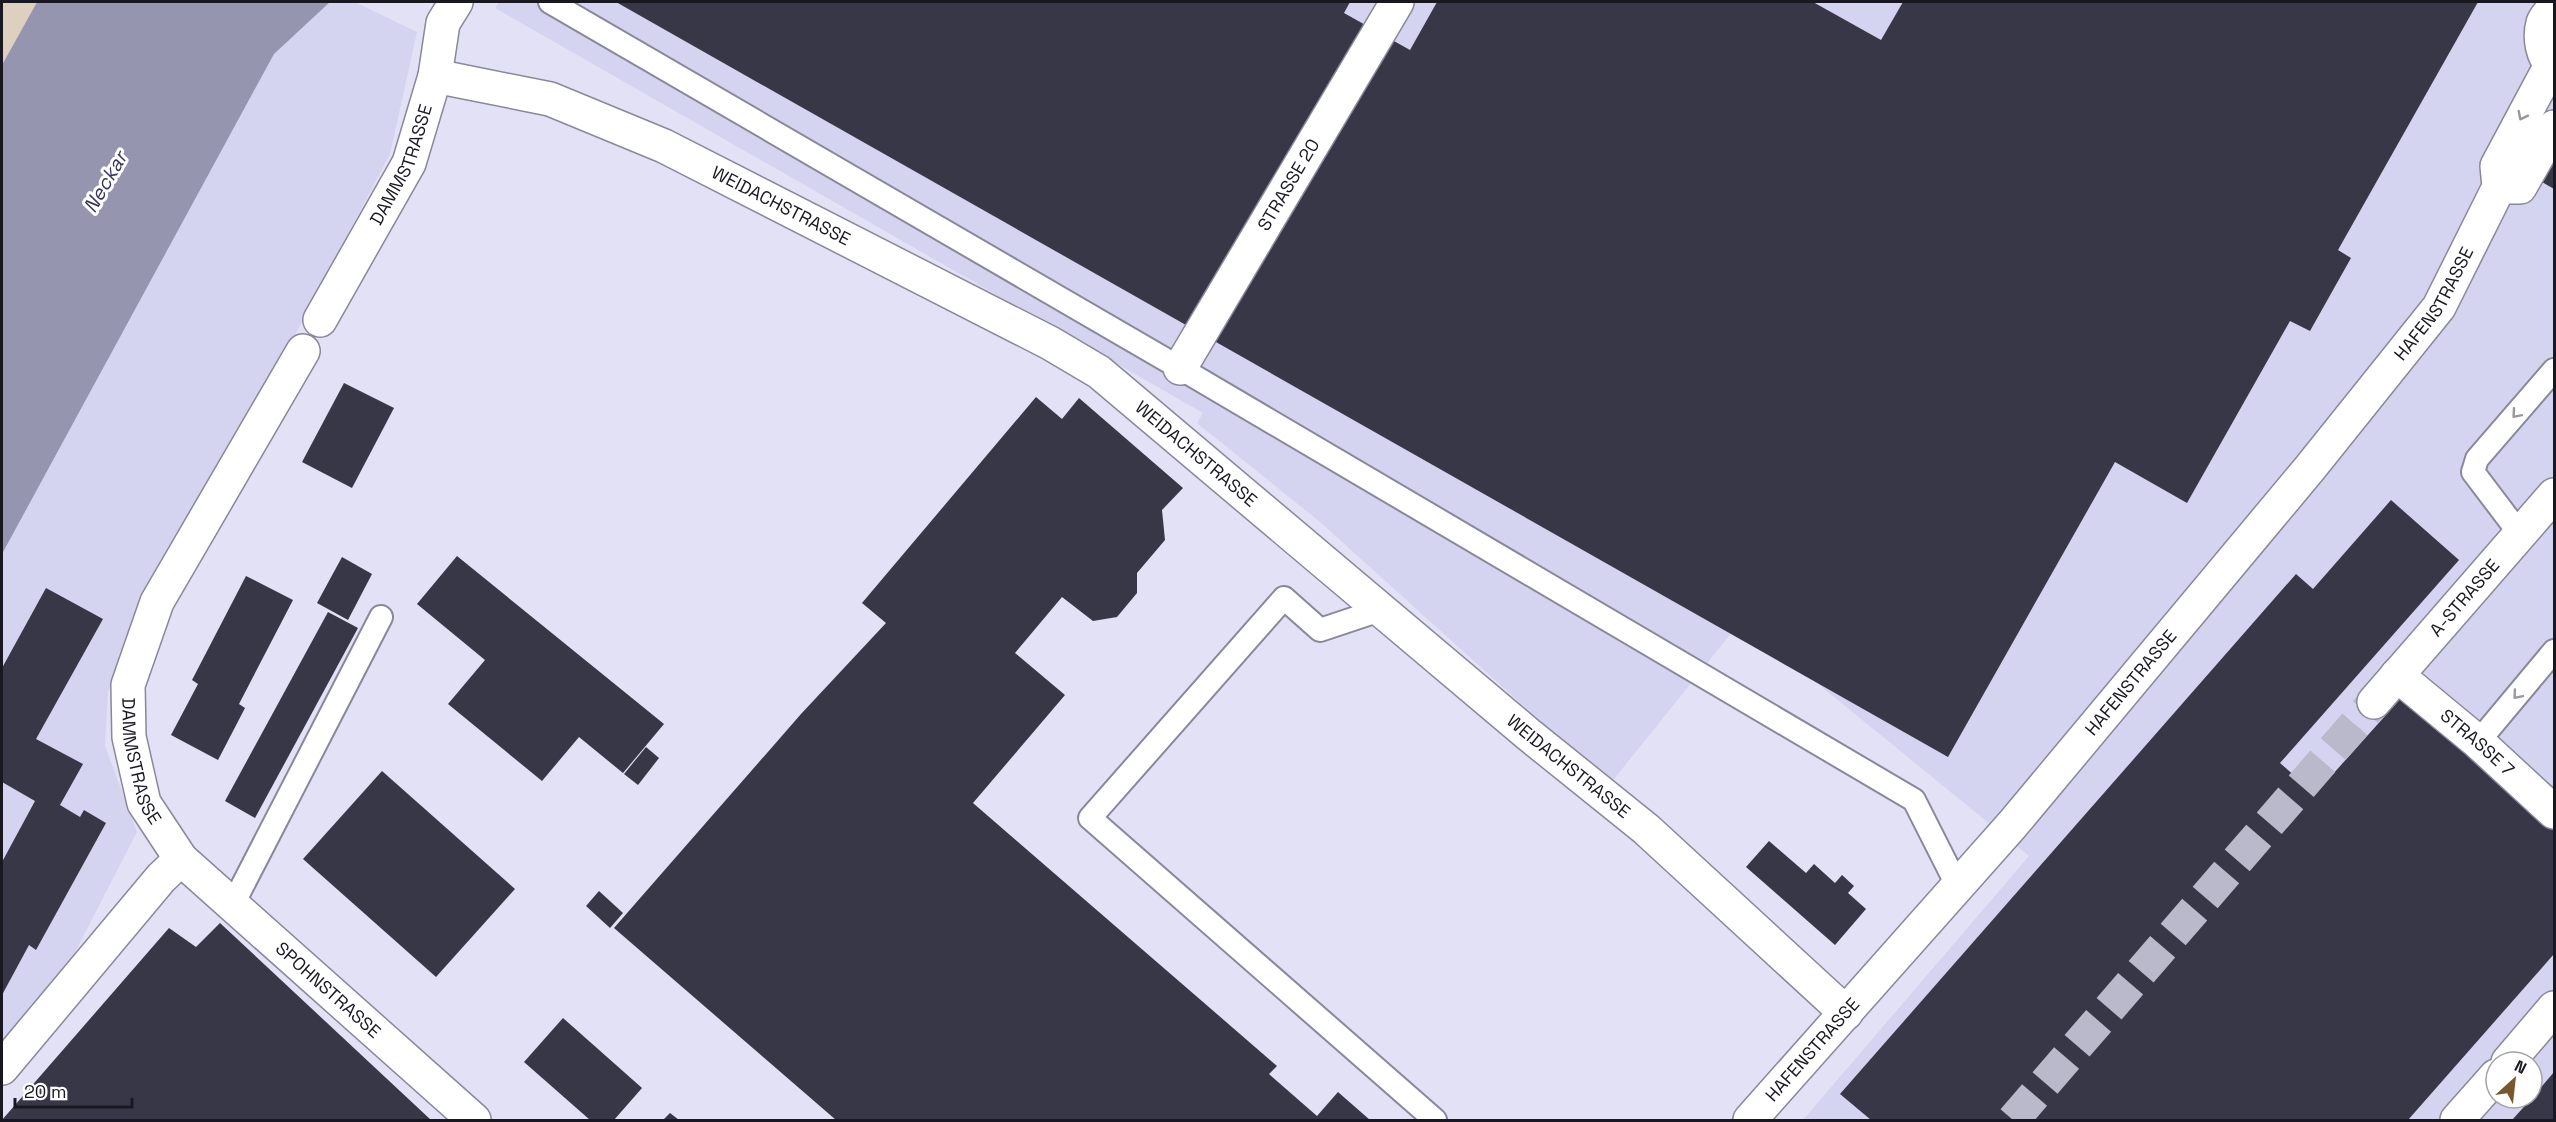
<svg xmlns="http://www.w3.org/2000/svg" width="2556" height="1122" font-family="'Space Grotesk',sans-serif">
	<style>
		.built { fill: #d5d4f0; fill-rule: evenodd }
		.green { fill: #ded0bf }
		.water { fill: #9695b0 }
		.building { fill: #383747 }
		.lines { fill: none; stroke-linecap: round; stroke-linejoin: round }
		.minor-tunnel { stroke: #bab9cb; stroke-width: 33; stroke-dasharray: 33 16; stroke-linecap: butt }
		.service-casing { stroke: #88889a; stroke-width: 26 }
		.minor-casing { stroke: #88889a; stroke-width: 36 }
		.service { stroke: #fff; stroke-width: 22 }
		.minor { stroke: #fff; stroke-width: 33 }
		.oneway { stroke: #98979b }
		.labels { text-anchor: middle; stroke-width: 6; stroke-linejoin: round; paint-order: stroke }
		.street-label { font-size: 18px; fill: #191820; stroke: #fff }
		.water-label { font-size: 20px; font-style: italic; fill: #38345d; stroke: #fff }
	</style>
	<rect width="100%" height="100%" fill="#e2e1f6"/>
	<g class="built">
		<polygon points="330,2 355,2 417,32 390,154 108,691 105,746 137,832 72,958 2,1043 2,554 274,54"/>
		<path d="M499,2H2554V1120H1803L2029,856L1741,621L1610,784L1320,522L1197,423L1203,413L495,8ZM2496,1062H2532V1098H2496Z"/>
	</g>
	<polygon class="green" points="2,2 37,2 2,65"/>
	<polygon class="water" points="37,2 330,2 274,54 2,554 2,65"/>
	<g class="building">
		<polygon points="616,2 1350,2 1344,13 1410,50 1437,2 1813,2 1881,40 1903,2 2478,2 2338,250 2351,258 2310,331 2290,321 2187,503 2115,462 1948,757"/>
		<polygon points="2554,160 2554,189 2542,182"/>
		<polygon points="344,383 394,408 352,488 302,462"/>
		<polygon points="1036,397 1062,419 1079,398 1183,488 1162,510 1165,540 1137,573 1137,593 1117,617 1093,621 1062,597 1015,653 1065,695 973,803 1277,1066 1269,1074 1317,1116 1338,1092 1370,1120 836,1120 614,928 801,714 886,623 862,603"/>
		<polygon points="2391,500 2459,560 2280,763 2315,794 2403,696 2554,831 2554,954 2408,1120 1871,1120 1840,1094 2296,574 2313,589"/>
		<polygon points="457,556 664,724 623,773 579,737 542,781 448,704 485,660 417,604"/>
		<polygon points="342,557 372,574 348,620 317,603"/>
		<polygon points="246,576 293,600 239,704 245,708 218,760 171,735 198,684 192,680"/>
		<polygon points="46,588 103,619 36,739 83,764 60,805 80,817 84,810 106,823 36,950 29,945 2,995 2,862 35,801 2,782 2,668"/>
		<polygon points="328,612 358,628 255,818 225,801"/>
		<polygon points="646,747 659,758 638,785 624,774"/>
		<polygon points="382,771 515,889 436,977 303,859"/>
		<polygon points="1769,841 1806,873 1814,864 1835,883 1842,875 1854,886 1848,893 1866,909 1835,945 1746,867"/>
		<polygon points="599,891 623,913 610,928 586,906"/>
		<polygon points="220,923 431,1120 2,1120 169,928 196,947"/>
		<polygon points="563,1018 642,1088 614,1120 590,1120 524,1062"/>
		<polygon points="2554,1072 2554,1120 2512,1120 2532,1098"/>
		<polygon points="670,1113 679,1120 663,1120"/>
	</g>
	<g class="lines">
		<polyline class="minor-tunnel" points="2013,1120 2374,702"/>
		<defs>
			<g id="service">
				<polyline points="550,2 1180,368 1914,800 1958,887"/>
				<polyline points="2520,534 2473,472 2477,459 2554,370"/>
				<polyline points="1383,609 1320,630 1284,598 1090,818 1435,1120"/>
				<polyline points="2478,742 2554,651"/>
				<polyline points="232,906 381,617"/>
			</g>
			<g id="minor">
				<path d="M2554,7C2551,12 2545,17 2543,23C2539,37 2542,58 2554,67"/>
				<path id="s1" d="M435,76L550,99L664,146L1050,343L1099,372L1528,734L1646,829L1846,1013"/>
				<polyline points="2499,187 2520,187 2554,127"/>
				<path id="s2" d="M320,320L409,163L435,76L443,23L456,2"/>
				<path id="s3" d="M303,351L157,602L128,685L129,737L144,803L181,859L474,1120"/>
				<path id="s4" d="M1180,368L1397,2"/>
				<path id="s5" d="M2397,675L2478,742L2554,812"/>
				<path id="s6" d="M2374,702L2554,495"/>
				<polyline points="2508,1062 2554,1008"/>
				<polyline points="2,1068 161,878 181,859"/>
				<path id="s7" d="M1750,1120L2012,825L2310,468L2439,307L2499,187L2497,166L2551,65"/>
				<polyline points="2457,1120 2496,1076"/>
			</g>
		</defs>
		<use href="#service" class="service-casing"/>
		<use href="#minor" class="minor-casing"/>
		<use href="#service" class="service"/>
		<use href="#minor" class="minor"/>
	</g>
	<defs><path id="oneway-chevron" d="M-2-3.5L2.5 0L-2 3.5" fill="none" stroke-width="1.6" stroke-linecap="round" stroke-linejoin="round" transform="scale(1.5)"/></defs>
	<g class="oneway">
		<use href="#oneway-chevron" transform="translate(2522 116) rotate(117)"/>
		<use href="#oneway-chevron" transform="translate(2516 414) rotate(131)"/>
		<use href="#oneway-chevron" transform="translate(2517 695) rotate(130)"/>
	</g>
	<g class="labels">
		<g class="street-label">
			<text dy="6" stroke="none"><textPath href="#s2" startOffset="176">DAMMSTRASSE</textPath></text>
			<text dy="6" stroke="none"><textPath href="#s4" startOffset="213">STRASSE 20</textPath></text>
			<text dy="6" stroke="none"><textPath href="#s1" startOffset="372">WEIDACHSTRASSE</textPath></text>
			<text dy="6" stroke="none"><textPath href="#s7" startOffset="1066">HAFENSTRASSE</textPath></text>
			<text dy="6" stroke="none"><textPath href="#s1" startOffset="858">WEIDACHSTRASSE</textPath></text>
			<text dy="6" stroke="none"><textPath href="#s6" startOffset="138">A-STRASSE</textPath></text>
			<text dy="6" stroke="none"><textPath href="#s7" startOffset="580">HAFENSTRASSE</textPath></text>
			<text dy="6" stroke="none"><textPath href="#s5" startOffset="105">STRASSE 7</textPath></text>
			<text dy="6" stroke="none"><textPath href="#s3" startOffset="456">DAMMSTRASSE</textPath></text>
			<text dy="6" stroke="none"><textPath href="#s1" startOffset="1344">WEIDACHSTRASSE</textPath></text>
			<text dy="6" stroke="none"><textPath href="#s3" startOffset="762">SPOHNSTRASSE</textPath></text>
			<text dy="6" stroke="none"><textPath href="#s7" startOffset="94">HAFENSTRASSE</textPath></text>
		</g>
		<g class="water-label">
			<text transform="translate(105 182) rotate(-60)" y="7">Neckar</text>
		</g>
	</g>
	<rect width="2556" height="1122" fill="none" stroke="#191820" stroke-width="6"/>
	<g transform="translate(2514 1080) rotate(27)"><circle r="28" fill="#ffffff" stroke="#a3a3a6" stroke-width="1.5"/>
	<path d="M0-4.5L10 22L0 15L-10 22Z" fill="#77572d"/>
	<text y="-9" font-size="16" font-weight="bold" text-anchor="middle" fill="#191820">N</text>
	</g>
	<path d="M15 1098v9h117v-9" fill="none" stroke="#191820" stroke-width="3"/>
	<text x="24" y="1098" font-size="18" fill="#191820" stroke="#ffffff" stroke-width="4.5" paint-order="stroke">20 m</text>
</svg>
